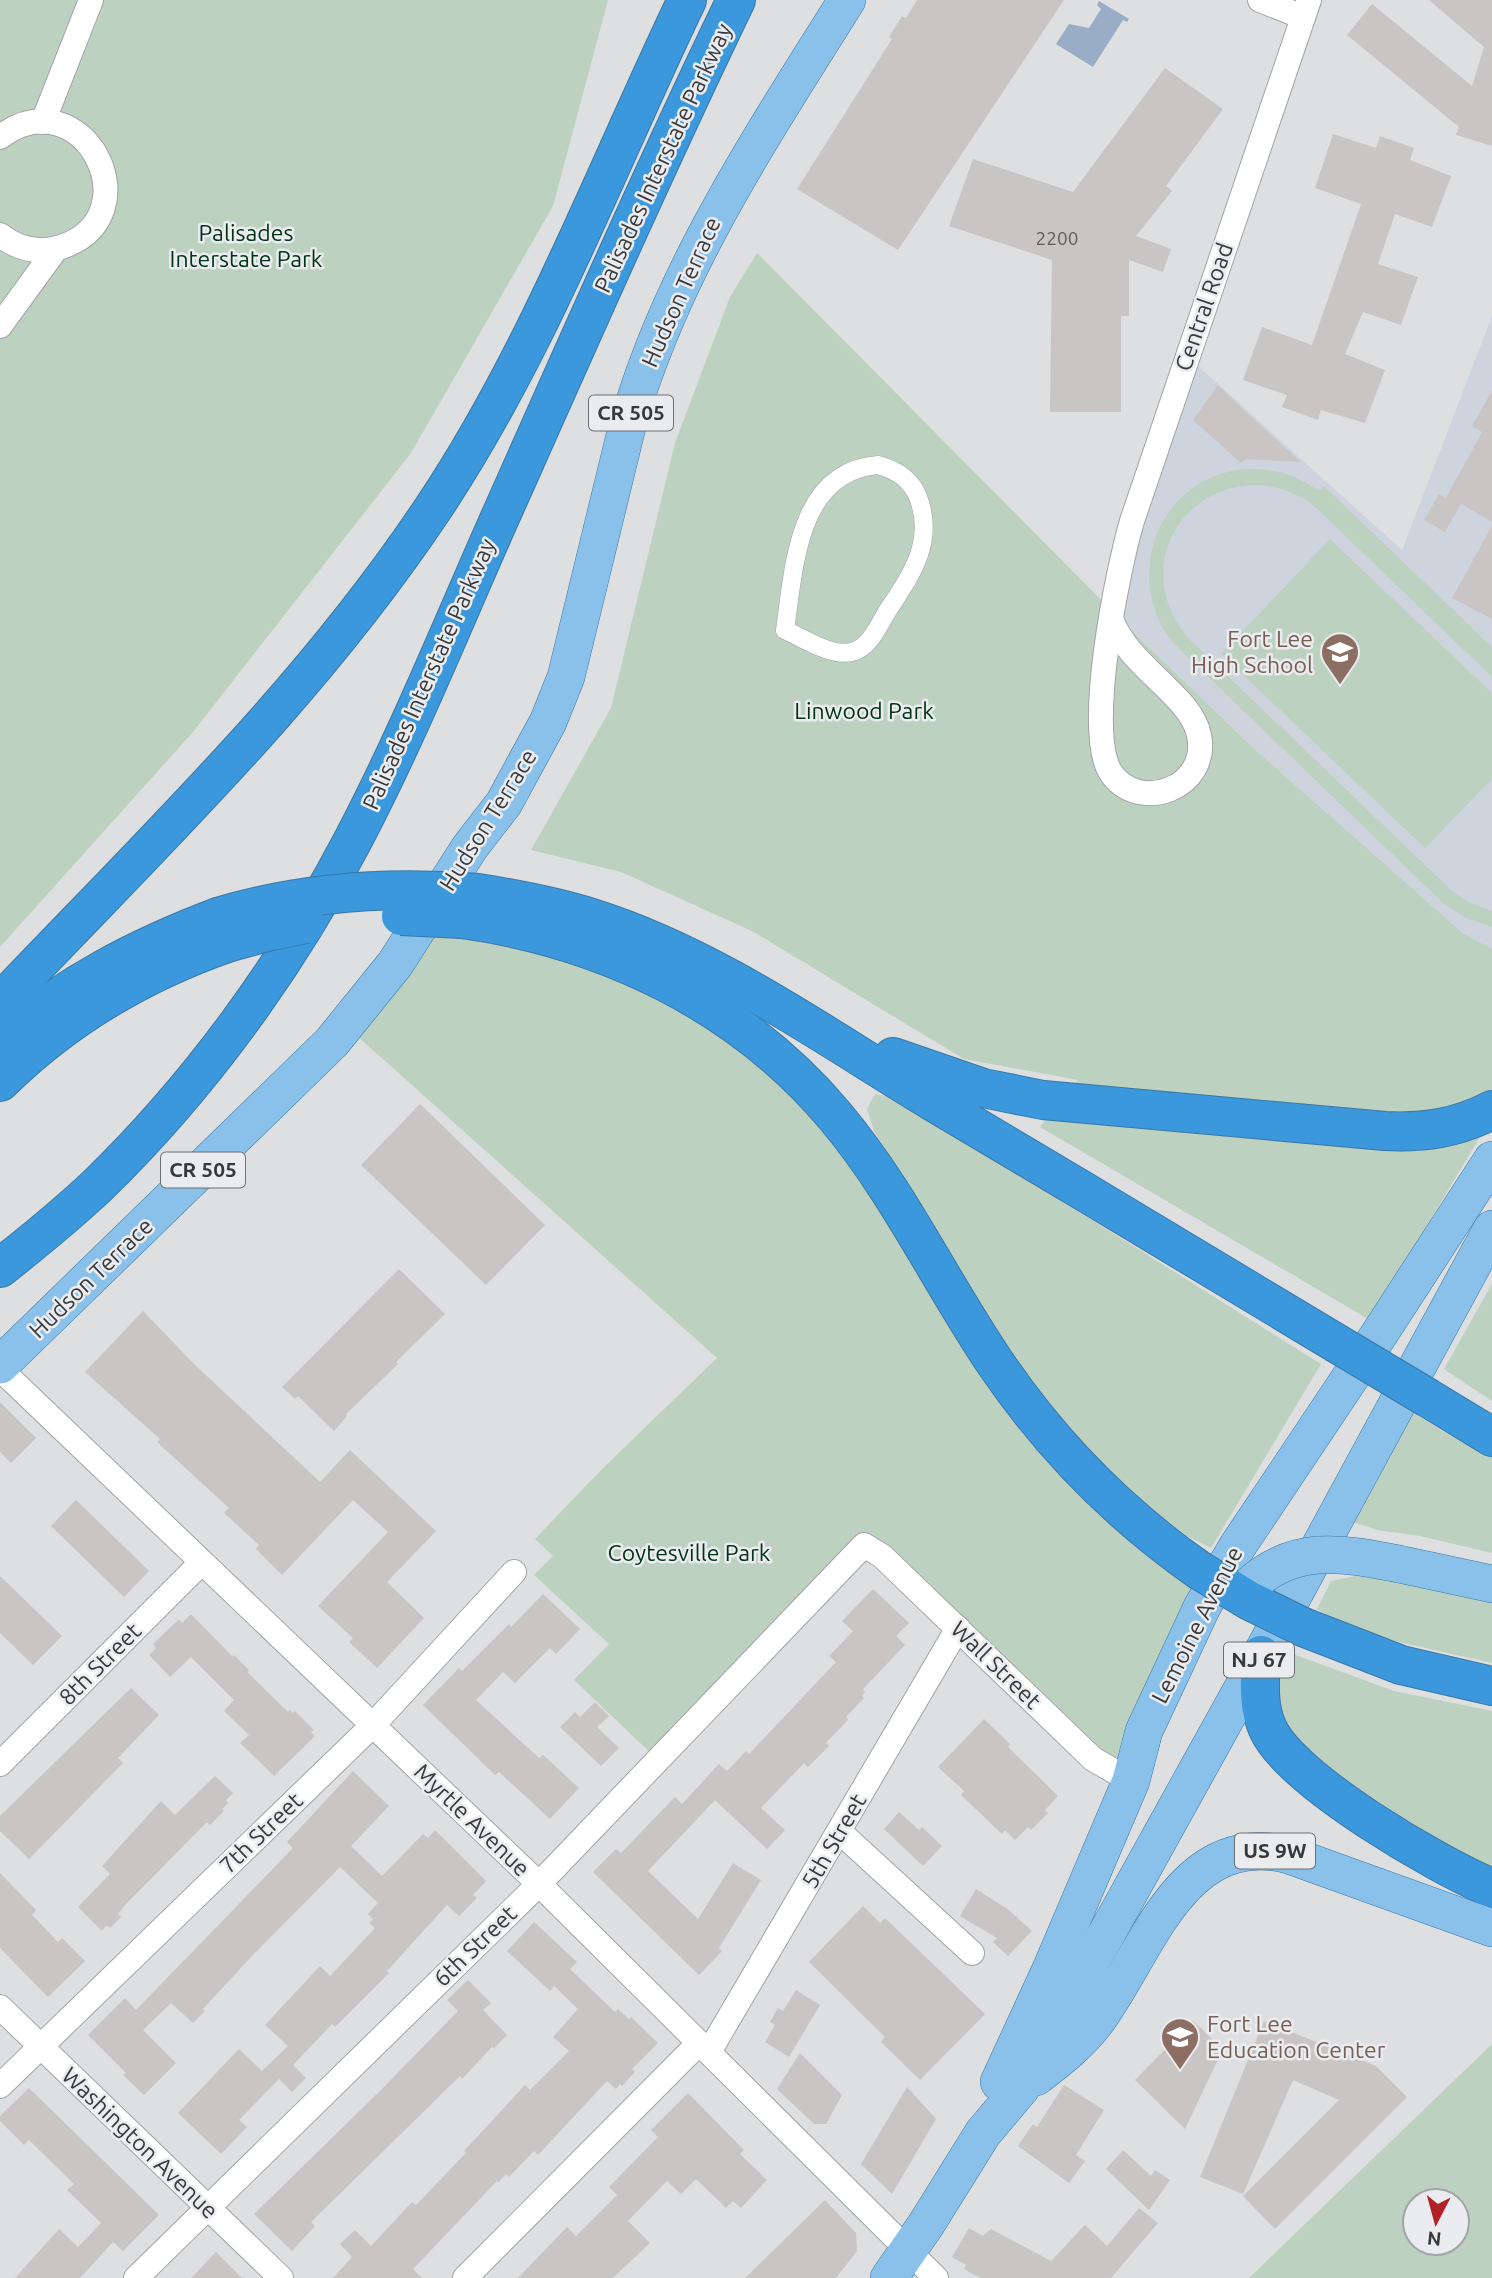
<svg xmlns="http://www.w3.org/2000/svg" width="1492" height="2278" font-family="Ubuntu,sans-serif">
	<style>
		.built { fill: #ced4dd }
		.green { fill: #bdd1c1; fill-rule: evenodd }
		.water { fill: #9aadc7 }
		.building { fill: #c9c5c5 }
		.lines { fill: none; stroke-linecap: round; stroke-linejoin: round }
		.pedestrian-casing { stroke: #a1a3a5; stroke-width: 19 }
		.minor-casing { stroke: #a1a3a5; stroke-width: 26 }
		.primary-casing { stroke: #3a77a4; stroke-width: 38 }
		.motorway-casing { stroke: #3a77a4; stroke-width: 40 }
		.pedestrian { stroke: #fff; stroke-width: 18 }
		.minor { stroke: #fff; stroke-width: 24 }
		.primary { stroke: #89c1eb; stroke-width: 37 }
		.motorway { stroke: #3b98dd; stroke-width: 38 }
		.primary-bridge-casing { stroke: #3a77a4; stroke-width: 38; stroke-linecap: butt }
		.motorway-bridge-casing { stroke: #3a77a4; stroke-width: 40; stroke-linecap: butt }
		.primary-bridge { stroke: #89c1eb; stroke-width: 37 }
		.motorway-bridge { stroke: #3b98dd; stroke-width: 38 }
		.labels { text-anchor: middle; stroke-width: 5; stroke-linejoin: round; paint-order: stroke }
		.number-label { font-size: 19px; fill: #5d5c5d }
		.shield { fill: #eaecef; stroke: #6e6f70; stroke-width: 2 }
		.shield-label { font-size: 21px; font-weight: bold; fill: #39393a }
		.street-label { font-size: 23px; fill: #39393a; stroke: #eaecef }
		.park-label { font-size: 23px; fill: #003315; stroke: #eaecef }
		.education-label { font-size: 23px; fill: #785e54; stroke: #eaecef; text-anchor: end }
	</style>
	<rect width="100%" height="100%" fill="#dddfe1"/>
	<polygon class="built" points="1492,316 1492,949 1464,934 1250,745 1127,626 1113,606 1187,356 1402,550"/>
	<g class="green">
		<polygon points="0,0 608,0 553,206 411,453 193,732 0,947"/>
		<polygon points="757,253 1127,626 1250,745 1464,934 1492,949 1492,1117 1370,1320 1040,1127 1078,1080 964,1059 752,931 621,872 531,850 611,708 675,443 730,297"/>
		<path d="M1246,469C1274,468 1296,475 1319,491L1324,486L1492,647V677L1313,505C1220,440 1115,548 1187,637L1449,888L1468,902L1492,911V927L1466,918L1443,903L1174,644C1120,578 1158,476 1246,469Z"/>
		<polygon points="1330,539 1492,693 1492,779 1425,848 1221,654"/>
		<polygon points="462,919 512,927 770,1051 996,1364 1199,1570 1131,1781 864,1545 657,1759 574,1680 609,1644 534,1575 553,1556 535,1539 602,1469 717,1358 346,1026 409,945"/>
		<polygon points="875,1094 898,1098 1321,1364 1211,1548 1187,1536 1131,1493 1061,1425 1011,1357 956,1261 874,1131 867,1109"/>
		<polygon points="1492,1284 1492,1401 1444,1369"/>
		<polygon points="1414,1413 1444,1432 1492,1456 1492,1553 1420,1536 1377,1530 1353,1522 1387,1458"/>
		<path d="M1356,1576L1403,1581L1492,1599V1663C1438,1650 1363,1639 1317,1609L1331,1581Z"/>
		<polygon points="1282,1650 1394,1691 1492,1711 1492,1871 1467,1861 1321,1767 1279,1726 1273,1674"/>
		<path d="M1492,2044V2278H1249ZM1457,2201V2243H1415V2201Z"/>
	</g>
	<polygon class="water" points="1099,1 1129,19 1127,22 1123,20 1093,67 1056,44 1069,24 1089,28 1101,9 1097,5"/>
	<g class="building">
		<polygon points="917,0 1064,0 898,250 797,189 892,39 889,37 902,16 906,18"/>
		<polygon points="1429,0 1492,0 1492,146 1456,135 1459,127 1347,35 1372,4 1472,86 1484,47"/>
		<polygon points="1165,68 1223,109 1166,186 1172,191 1136,236 1171,249 1163,272 1129,260 1129,316 1121,316 1121,412 1050,412 1052,260 949,226 973,159 1073,192"/>
		<polygon points="1333,134 1376,148 1380,136 1414,148 1410,160 1451,176 1432,227 1395,214 1378,264 1418,277 1401,325 1363,312 1345,354 1385,370 1365,423 1321,410 1318,420 1282,407 1287,395 1243,380 1262,327 1312,345 1361,204 1315,188"/>
		<polygon points="1218,385 1244,410 1301,462 1246,459 1241,463 1193,420"/>
		<polygon points="1492,391 1492,522 1461,504 1445,532 1424,520 1439,494 1446,498 1482,432 1472,426"/>
		<polygon points="1492,526 1492,619 1452,598"/>
		<polygon points="420,1104 545,1225 486,1285 361,1165"/>
		<polygon points="399,1269 445,1314 396,1362 398,1364 346,1414 347,1416 334,1431 298,1396 295,1399 282,1387"/>
		<polygon points="143,1311 194,1364 320,1482 350,1450 436,1531 387,1582 424,1618 377,1668 349,1642 353,1638 318,1606 388,1532 353,1500 282,1575 256,1549 259,1545 224,1513 229,1508 157,1442 160,1439 85,1372"/>
		<polygon points="0,1402 36,1438 11,1463 0,1452"/>
		<polygon points="76,1500 149,1571 124,1597 51,1526"/>
		<polygon points="0,1576 62,1636 33,1665 0,1633"/>
		<polygon points="873,1589 909,1623 896,1636 905,1645 863,1689 865,1692 862,1696 864,1698 846,1717 848,1720 826,1743 829,1746 808,1767 804,1763 761,1808 785,1830 767,1849 715,1800 648,1871 698,1919 733,1863 761,1880 719,1948 722,1951 699,1975 593,1872 616,1849 621,1853 675,1797 682,1804 719,1764 727,1771 746,1751 749,1754 836,1662 829,1656 853,1631 842,1621"/>
		<polygon points="543,1594 580,1629 556,1654 550,1648 515,1683 503,1672 476,1700 539,1758 543,1755 579,1788 550,1819 499,1772 495,1775 423,1705 459,1668 462,1671 509,1624 511,1627"/>
		<polygon points="191,1614 233,1657 234,1655 249,1670 247,1672 288,1712 290,1710 293,1713 295,1711 314,1730 311,1732 315,1736 274,1776 240,1743 249,1735 224,1711 234,1700 191,1657 170,1677 149,1655 156,1648 153,1644 179,1619 182,1623"/>
		<polygon points="131,1688 159,1715 118,1758 123,1763 29,1859 0,1831 0,1816"/>
		<polygon points="595,1702 609,1716 597,1727 619,1748 601,1766 560,1727 575,1712 580,1717"/>
		<polygon points="984,1719 1010,1744 1008,1747 1058,1796 1045,1810 1048,1813 1031,1830 1028,1827 1015,1840 1005,1830 1002,1834 961,1795 964,1791 938,1767"/>
		<polygon points="353,1771 389,1806 351,1846 382,1876 423,1834 428,1838 435,1830 486,1881 473,1895 477,1898 459,1916 447,1905 387,1971 389,1973 335,2027 332,2024 293,2065 306,2078 292,2092 279,2079 239,2120 247,2127 221,2154 178,2113 239,2049 262,2071 288,2046 265,2025 320,1966 330,1976 375,1928 369,1923 373,1919 368,1914 378,1903 340,1867 251,1957 203,2009 205,2011 193,2023 171,2003 143,2030 176,2063 144,2095 123,2075 126,2073 88,2035 125,1998 136,2010 293,1848 287,1842"/>
		<polygon points="215,1776 233,1793 226,1800 228,1803 222,1809 224,1811 210,1825 207,1822 124,1906 118,1914 121,1917 110,1928 107,1925 102,1931 78,1907 110,1874 102,1866 161,1801 175,1815"/>
		<polygon points="899,1812 919,1830 922,1827 942,1846 923,1866 884,1829"/>
		<polygon points="0,1873 36,1910 32,1915 58,1942 62,1938 85,1961 48,1997 0,1948"/>
		<polygon points="976,1889 1009,1910 1032,1931 1008,1956 993,1942 997,1938 960,1916"/>
		<polygon points="863,1906 880,1923 885,1918 985,2014 920,2080 881,2042 885,2037 809,1962"/>
		<polygon points="534,1922 577,1962 570,1969 615,2012 618,2009 629,2019 631,2017 658,2043 632,2069 635,2072 622,2086 620,2084 616,2089 607,2081 538,2155 534,2151 509,2177 506,2174 498,2183 497,2181 413,2269 422,2278 333,2278 352,2257 340,2244 355,2230 371,2246 412,2202 416,2205 466,2153 464,2151 525,2085 530,2090 569,2051 553,2037 578,2009 554,1986 550,1991 507,1951"/>
		<polygon points="468,1980 491,2003 483,2010 507,2035 494,2048 492,2047 462,2079 460,2076 311,2222 315,2226 292,2251 254,2214 382,2089 458,2011 447,2000"/>
		<polygon points="796,1990 820,2005 789,2057 765,2042 775,2025 770,2022 778,2008 783,2011"/>
		<polygon points="1193,2021 1223,2049 1185,2129 1135,2080"/>
		<polygon points="1264,2021 1376,2066 1407,2097 1275,2229 1243,2196 1339,2100 1293,2080 1243,2194 1200,2177"/>
		<polygon points="800,2053 842,2095 826,2124 814,2124 777,2089"/>
		<polygon points="1064,2085 1104,2110 1076,2155 1085,2161 1069,2183 1018,2146 1033,2124 1037,2127"/>
		<polygon points="907,2087 936,2119 892,2194 861,2164"/>
		<polygon points="29,2088 159,2215 123,2251 113,2242 80,2278 15,2278 59,2229 78,2247 101,2223 67,2190 74,2184 29,2140 24,2145 0,2121 0,2116"/>
		<polygon points="688,2093 744,2150 740,2154 767,2180 741,2208 733,2201 726,2208 696,2179 681,2194 667,2181 628,2221 650,2243 613,2278 518,2278 567,2227 576,2236 617,2195 609,2187 658,2137 651,2130"/>
		<polygon points="1123,2150 1151,2176 1155,2170 1170,2180 1149,2210 1106,2169"/>
		<polygon points="825,2200 856,2233 857,2251 836,2278 745,2278"/>
		<polygon points="1139,2208 1158,2223 1111,2278 980,2278 964,2269 966,2265 952,2257 969,2228 983,2236 991,2229 1051,2261 1085,2225 1107,2246"/>
		<polygon points="216,2252 242,2278 191,2278"/>
	</g>
	<g class="lines">
		<defs>
			<path id="pedestrian" d="M878,465C897,470 911,479 918,497C935,541 912,574 888,610C880,623 871,645 855,651C834,659 805,639 785,630C794,569 797,471 878,465Z"/>
			<g id="minor">
				<polyline points="1260,0 1303,17"/>
				<polyline points="43,122 91,0"/>
				<path d="M0,137C83,75 155,216 61,247C39,254 18,249 0,235"/>
				<polyline points="0,326 56,249"/>
				<path d="M1111,618C1127,666 1191,695 1199,735C1210,788 1139,814 1111,773C1084,733 1118,569 1132,521L1309,0"/>
				<polyline points="0,1369 539,1884 936,2278"/>
				<polyline points="0,1764 201,1563"/>
				<polyline points="840,1832 972,1953"/>
				<polyline points="0,2007 281,2278"/>
				<polyline points="709,2052 958,1628"/>
				<polyline points="0,2086 373,1725 514,1572"/>
				<polyline points="136,2278 539,1884 864,1545 882,1556 1093,1759 1131,1781"/>
				<polyline points="465,2278 699,2043"/>
			</g>
			<g id="primary">
				<path d="M0,1365L332,1042L395,964L470,847L504,803L548,722L566,677L627,427C671,271 762,136 847,0"/>
				<polyline points="1399,1564 1492,1584"/>
				<path d="M1036,2077C1058,2060 1078,2045 1095,2023C1147,1955 1179,1828 1289,1855L1492,1928"/>
				<polyline points="999,2082 1051,1969 1131,1781 1144,1731 1202,1607 1237,1547 1378,1336 1492,1160"/>
				<polyline points="889,2278 927,2223 983,2133 1021,2088 1261,1655 1492,1229"/>
			</g>
			<g id="motorway">
				<path d="M478,893C516,899 554,906 592,918C713,956 824,1036 932,1101C1067,1181 1202,1262 1336,1343"/>
				<path d="M462,919C606,939 741,1004 835,1116C899,1192 941,1283 996,1364C1051,1445 1119,1514 1199,1570"/>
				<path d="M0,1003C152,843 311,692 434,507C539,349 605,171 687,0"/>
				<path d="M0,1042C64,985 139,947 218,917"/>
				<path d="M893,1057L983,1088L1043,1100L1385,1131C1424,1133 1457,1128 1492,1110"/>
				<path d="M0,1082C65,1018 141,973 227,943"/>
				<path d="M0,1268C33,1242 66,1215 97,1186C199,1087 287,966 353,840C407,737 451,628 498,522C576,347 653,172 736,0"/>
				<polyline points="1428,1398 1492,1437"/>
				<polyline points="1303,1627 1401,1665 1492,1686"/>
				<path d="M1261,1655C1260,1680 1257,1706 1268,1729C1291,1780 1438,1866 1492,1888"/>
			</g>
		</defs>
		<use href="#pedestrian" class="pedestrian-casing"/>
		<use href="#minor" class="minor-casing"/>
		<use href="#primary" class="primary-casing"/>
		<use href="#motorway" class="motorway-casing"/>
		<use href="#pedestrian" class="pedestrian"/>
		<use href="#minor" class="minor"/>
		<use href="#primary" class="primary"/>
		<use href="#motorway" class="motorway"/>
		<defs>
			<path id="primary-bridge" d="M1247,1588C1293,1543 1342,1553 1399,1564"/>
			<g id="motorway-bridge">
				<polyline points="401,916 462,919"/>
				<path d="M218,917C303,891 390,886 478,893"/>
				<polyline points="227,943 271,931 306,924"/>
				<polyline points="1336,1343 1428,1398"/>
				<polyline points="1199,1570 1248,1600 1303,1627"/>
			</g>
		</defs>
		<use href="#primary-bridge" class="primary-bridge-casing"/>
		<use href="#motorway-bridge" class="motorway-bridge-casing"/>
		<use href="#primary-bridge" class="primary-bridge"/>
		<use href="#motorway-bridge" class="motorway-bridge"/>
	</g>
	<defs>
		<symbol id="school-pin" viewBox="-11 -11 22 30"><path d="M0 17L-7.5 6A9.5 9.5 0 1 1 7.5 6Z" fill="#8d6e63" stroke="#eaecef"/><path d="M0-5L7-2L0 1L-7-2ZM-4 1L0 2.5L4 1V4Q0 6-4 4Z" fill="#fff"/></symbol>
	</defs>
	<g fill-rule="evenodd">
		<use href="#school-pin" x="1318" y="630" width="44" height="60"/>
		<use href="#school-pin" x="1158" y="2015" width="44" height="60"/>
	</g>
	<g class="labels">
		<g class="number-label">
			<text x="1057" y="245">2200</text>
		</g>
		<g class="shield">
			<rect x="589" y="395.5" width="84" height="35" rx="5"/>
			<rect x="161" y="1152.5" width="84" height="35" rx="5"/>
			<rect x="1224" y="1642.5" width="70" height="35" rx="5"/>
			<rect x="1235" y="1833.5" width="80" height="35" rx="5"/>
		</g>
		<g class="shield-label">
			<text x="631" y="420">CR 505</text>
			<text x="203" y="1177">CR 505</text>
			<text x="1259" y="1667">NJ 67</text>
			<text x="1275" y="1858">US 9W</text>
		</g>
		<g class="street-label">
			<text transform="translate(663 158) rotate(-65)" y="8">Palisades Interstate Parkway</text>
			<text transform="translate(681 292) rotate(-66)" y="8">Hudson Terrace</text>
			<text transform="translate(1204 307) rotate(-71)" y="8">Central Road</text>
			<text transform="translate(429 674) rotate(-66)" y="8">Palisades Interstate Parkway</text>
			<text transform="translate(488 820) rotate(-58)" y="8">Hudson Terrace</text>
			<text transform="translate(91 1278) rotate(-44)" y="8">Hudson Terrace</text>
			<text transform="translate(1197 1625) rotate(-63)" y="8">Lemoine Avenue</text>
			<text transform="translate(100 1664) rotate(-45)" y="8">8th Street</text>
			<text transform="translate(996 1665) rotate(44)" y="8">Wall Street</text>
			<text transform="translate(472 1820) rotate(44)" y="8">Myrtle Avenue</text>
			<text transform="translate(261 1833) rotate(-44)" y="8">7th Street</text>
			<text transform="translate(834 1841) rotate(-60)" y="8">5th Street</text>
			<text transform="translate(475 1946) rotate(-44)" y="8">6th Street</text>
			<text transform="translate(140 2143) rotate(44)" y="8">Washington Avenue</text>
		</g>
		<g class="park-label">
			<text x="246" y="241">Palisades<tspan x="246" dy="26">Interstate Park</tspan></text>
			<text x="864" y="719">Linwood Park</text>
			<text x="689" y="1561">Coytesville Park</text>
		</g>
		<g class="education-label">
			<text x="1313" y="647">Fort Lee<tspan x="1313" dy="26">High School</tspan></text>
			<text x="1207" y="2032" text-anchor="start">Fort Lee<tspan x="1207" dy="26">Education Center</tspan></text>
		</g>
	</g>
	<g transform="translate(1436 2222) rotate(186)"><circle r="33" fill="#eaecef" stroke="#a3a4a7" stroke-width="2"/>
	<path d="M0-5L12 26L0 18L-12 26Z" fill="#b22125"/>
	<text y="-10" font-size="19" font-weight="bold" text-anchor="middle" fill="#39393a">N</text>
	</g>
</svg>
